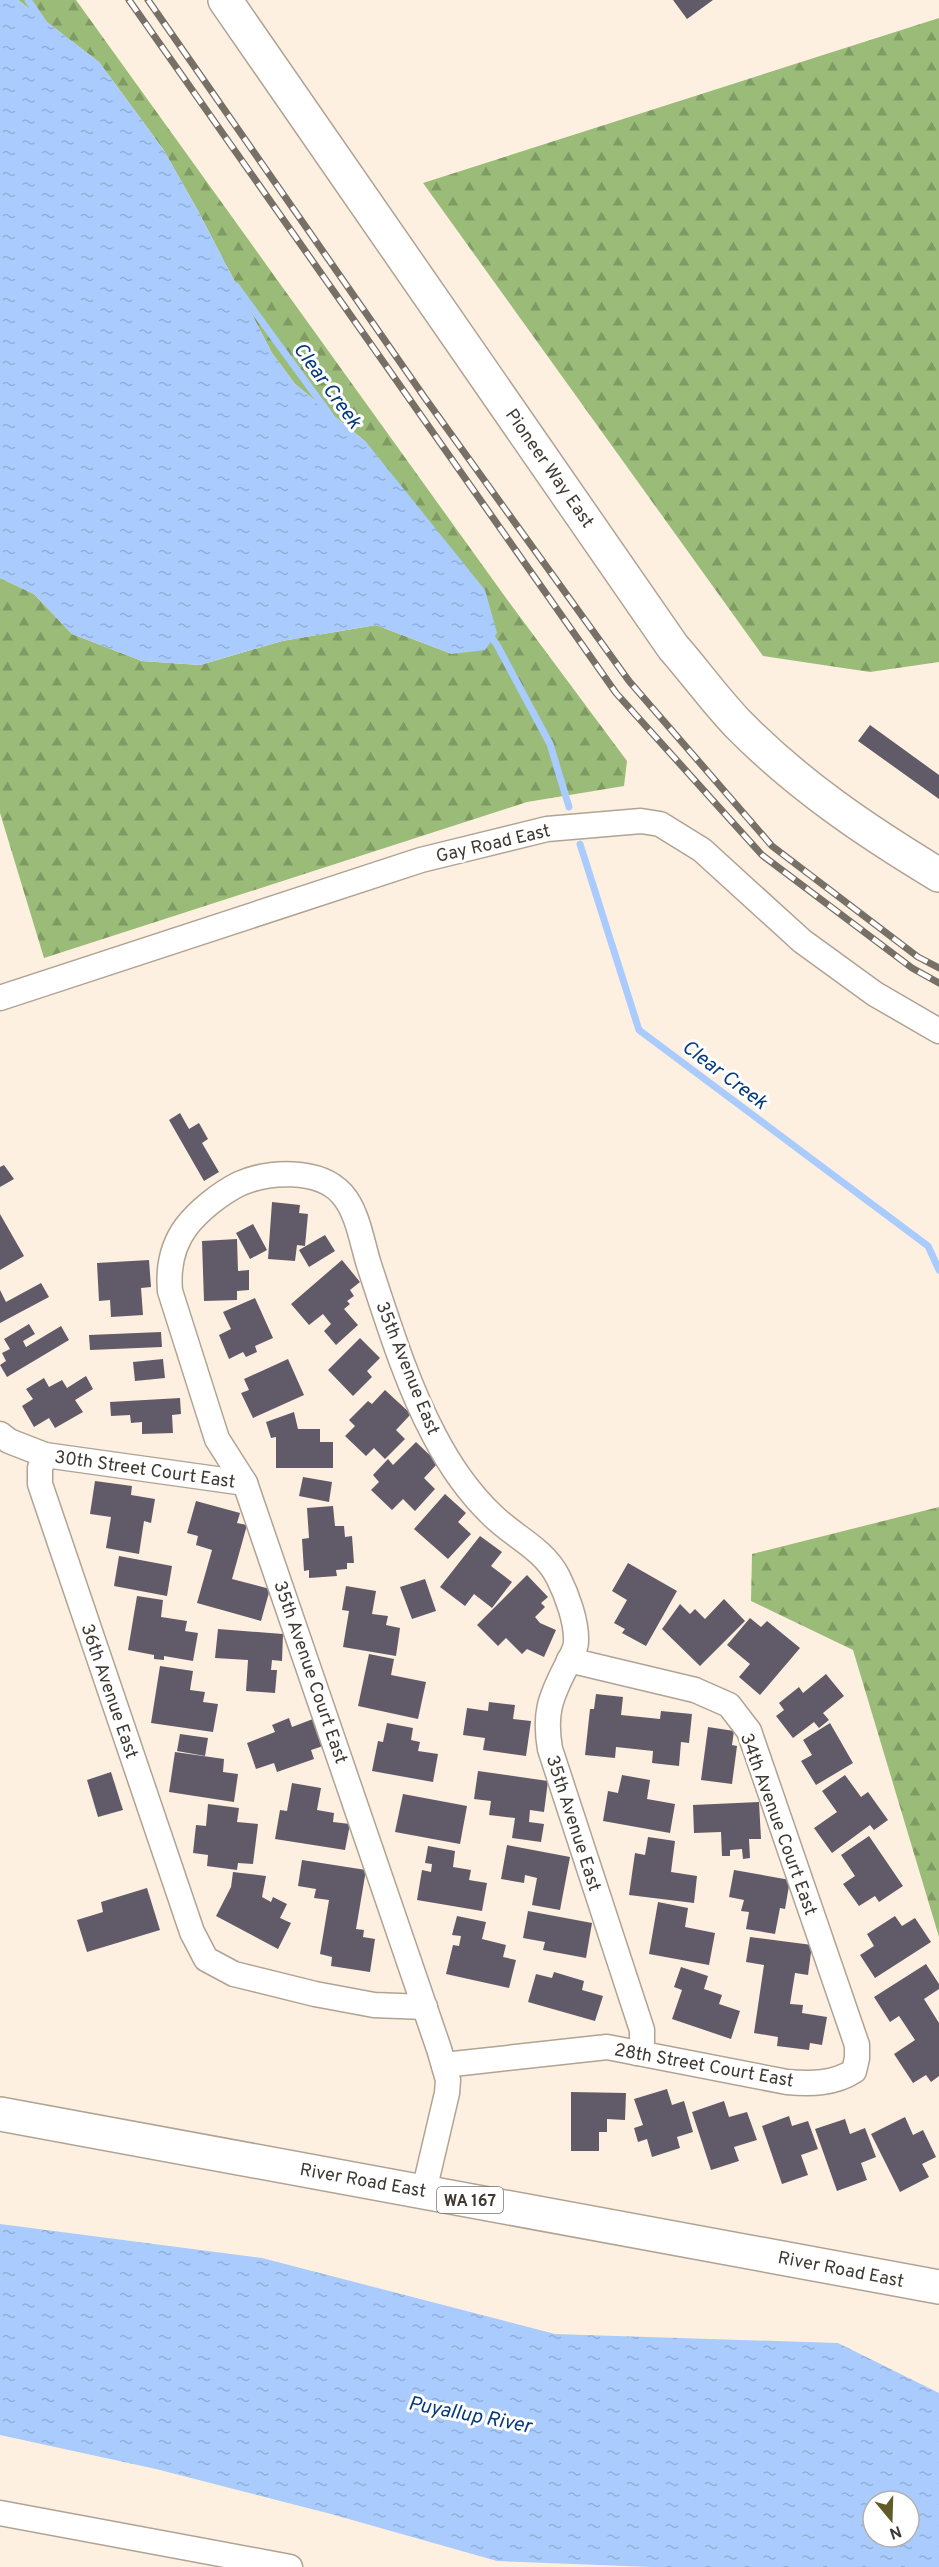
<svg xmlns="http://www.w3.org/2000/svg" width="939" height="2567" font-family="Overpass,sans-serif">
	<style>
		.forest { fill: url(#forest-firs) }
		.water { fill: url(#water-ripples); fill-rule: evenodd }
		.lines { fill: none; stroke-linecap: round; stroke-linejoin: round }
		.stream { stroke: #a9cbfd; stroke-width: 7 }
		.building { fill: #615a69 }
		.street-casing { stroke: #b0a394; stroke-width: 27 }
		.secondary-casing { stroke: #b0a394; stroke-width: 36 }
		.primary-casing { stroke: #b0a394; stroke-width: 36 }
		.street { stroke: #fff; stroke-width: 24 }
		.secondary { stroke: #fff; stroke-width: 33 }
		.primary { stroke: #fff; stroke-width: 33 }
		.rail-casing { stroke: #777066; stroke-width: 7 }
		.rail { stroke: #fff; stroke-width: 4.5; stroke-dasharray: 14; stroke-linecap: butt }
		.labels { text-anchor: middle; stroke-width: 6; stroke-linejoin: round; paint-order: stroke }
		.shield { fill: #fff; stroke: #787470; stroke-width: 1.5 }
		.shield-label { font-size: 16px; font-weight: bold; fill: #3e3932 }
		.street-label { font-size: 18px; fill: #3e3932; stroke: #fff }
		.water-label { font-size: 20px; font-style: italic; fill: #04397f; stroke: #fff }
	</style>
	<defs>
		<pattern id="forest-firs" width="22" height="20" patternUnits="userSpaceOnUse" patternTransform="scale(1.5)"><rect width="22" height="20" fill="#9abc78"/><path d="M5 1l3.5 6h-7zM16 11l3.5 6h-7z" fill="#7f9a63"/></pattern>
		<pattern id="water-ripples" width="26" height="14" patternUnits="userSpaceOnUse" patternTransform="scale(1.5)"><rect width="26" height="14" fill="#a9cbfd"/><path d="M2 4q2-2 4 0t4 0M15 11q2-2 4 0t4 0" fill="none" stroke="#92afd9"/></pattern>
	</defs>
	<rect width="100%" height="100%" fill="#fef0e0"/>
	<g class="forest">
		<polygon points="18,0 76,0 506,598 627,761 624,786 527,802 44,958 0,813 0,578 34,594 72,634 142,661 200,665 282,641 376,625 452,654 366,442 295,384 272,353 197,209 163,149 99,62"/>
		<polygon points="939,18 939,662 870,672 763,656 423,183"/>
		<polygon points="939,1507 939,1937 853,1650 751,1601 752,1554"/>
	</g>
	<g class="water">
		<polygon points="0,0 18,0 99,62 163,149 197,209 272,353 295,384 366,442 485,590 497,633 485,650 452,654 376,625 282,641 200,665 142,661 72,634 34,594 0,578"/>
		<path d="M0,2224L262,2258L555,2334L838,2343L939,2393V2567H651L497,2561L331,2514L156,2469L0,2435ZM873,2501H909V2537H873Z"/>
	</g>
	<g class="lines">
		<g class="stream">
			<polyline points="28,0 45,25"/>
			<polyline points="236,286 330,415"/>
			<polyline points="488,633 497,645 550,744 569,807"/>
			<polyline points="580,844 639,1030 928,1246 939,1270"/>
		</g>
	</g>
	<g class="building">
		<polygon points="673,0 713,0 687,19"/>
		<polygon points="870,725 939,775 939,799 858,741"/>
		<polygon points="180,1113 189,1129 199,1123 208,1139 202,1143 219,1172 204,1181 169,1120"/>
		<polygon points="4,1165 14,1179 0,1187 0,1167"/>
		<polygon points="272,1202 300,1205 299,1213 308,1214 305,1246 297,1245 295,1261 268,1259"/>
		<polygon points="0,1214 24,1256 0,1270"/>
		<polygon points="253,1224 267,1250 250,1259 236,1233"/>
		<polygon points="325,1235 335,1251 309,1267 299,1250"/>
		<polygon points="237,1239 238,1271 249,1270 249,1290 237,1291 237,1300 204,1301 202,1241"/>
		<polygon points="149,1260 151,1287 141,1288 143,1315 111,1317 110,1300 99,1301 97,1263"/>
		<polygon points="342,1260 360,1282 350,1290 354,1296 347,1301 350,1304 344,1309 358,1325 336,1345 324,1331 331,1324 323,1314 309,1325 291,1304"/>
		<polygon points="41,1283 49,1297 0,1323 0,1290 6,1302"/>
		<polygon points="255,1298 273,1338 255,1346 257,1352 246,1357 243,1352 229,1359 219,1335 231,1329 223,1312"/>
		<polygon points="29,1324 35,1334 23,1341 26,1347 61,1326 69,1340 7,1377 0,1365 6,1361 2,1353 10,1349 4,1339"/>
		<polygon points="161,1332 162,1347 90,1350 89,1335"/>
		<polygon points="360,1338 380,1358 367,1371 372,1377 353,1396 328,1370"/>
		<polygon points="163,1359 165,1378 135,1381 133,1362"/>
		<polygon points="288,1359 304,1395 253,1418 241,1393 249,1390 244,1379"/>
		<polygon points="86,1376 93,1389 75,1400 83,1412 55,1428 49,1418 34,1427 22,1406 33,1399 26,1389 44,1378 49,1387 62,1380 67,1388"/>
		<polygon points="385,1390 411,1414 396,1430 405,1439 385,1459 374,1448 366,1456 345,1436 355,1426 349,1420 368,1401 372,1404"/>
		<polygon points="180,1398 181,1414 172,1415 173,1433 142,1434 142,1422 131,1423 130,1415 111,1416 110,1402"/>
		<polygon points="294,1412 298,1429 320,1429 320,1442 333,1442 333,1468 276,1468 276,1437 271,1438 266,1422"/>
		<polygon points="416,1442 438,1463 424,1478 435,1489 415,1511 403,1499 392,1510 371,1490 379,1482 373,1475 388,1459 393,1465"/>
		<polygon points="303,1477 332,1482 329,1502 299,1496"/>
		<polygon points="95,1481 132,1486 131,1495 155,1499 151,1523 144,1521 139,1554 106,1548 111,1517 90,1514"/>
		<polygon points="445,1494 466,1513 458,1522 471,1534 448,1559 414,1529"/>
		<polygon points="196,1501 240,1513 237,1523 247,1525 232,1579 270,1589 261,1621 197,1603 212,1550 196,1545 198,1536 187,1533"/>
		<polygon points="333,1506 335,1526 344,1526 345,1537 352,1536 354,1563 347,1563 347,1569 336,1570 337,1576 309,1578 309,1570 304,1571 302,1539 309,1538 307,1508"/>
		<polygon points="480,1536 502,1552 491,1566 512,1582 492,1608 474,1594 465,1606 440,1587"/>
		<polygon points="119,1556 172,1566 167,1596 114,1586"/>
		<polygon points="628,1563 677,1591 646,1646 622,1633 625,1629 614,1623 627,1600 612,1591"/>
		<polygon points="527,1575 548,1597 541,1603 545,1607 535,1617 540,1623 556,1630 544,1657 527,1649 522,1654 506,1638 498,1646 477,1625"/>
		<polygon points="425,1579 436,1611 412,1619 400,1587"/>
		<polygon points="346,1586 376,1591 372,1614 388,1616 386,1625 400,1628 396,1656 343,1647 349,1611 342,1610"/>
		<polygon points="137,1596 163,1600 161,1617 187,1621 185,1631 198,1633 193,1661 164,1656 164,1660 154,1659 154,1655 128,1650"/>
		<polygon points="724,1599 745,1621 700,1666 662,1629 680,1604 690,1614 695,1609 705,1619"/>
		<polygon points="750,1618 761,1627 767,1621 800,1648 760,1695 739,1677 750,1664 727,1645"/>
		<polygon points="218,1629 283,1634 282,1661 272,1660 271,1670 277,1670 275,1693 246,1691 248,1660 215,1658"/>
		<polygon points="369,1654 394,1659 391,1675 426,1682 418,1719 358,1706"/>
		<polygon points="160,1666 193,1671 190,1690 205,1692 203,1702 218,1704 213,1732 151,1723"/>
		<polygon points="826,1674 844,1696 823,1713 829,1720 819,1728 814,1722 793,1738 776,1716 784,1710 779,1703 799,1687 803,1693"/>
		<polygon points="596,1694 623,1697 621,1715 660,1719 661,1711 692,1714 689,1743 681,1742 679,1766 652,1763 653,1751 616,1747 615,1758 585,1755 590,1709 594,1709"/>
		<polygon points="489,1702 515,1705 513,1719 531,1721 526,1756 483,1750 485,1738 463,1735 467,1708 488,1711"/>
		<polygon points="289,1718 292,1727 313,1719 323,1746 311,1750 314,1759 277,1772 274,1763 256,1769 247,1743 275,1732 272,1725"/>
		<polygon points="387,1723 413,1728 411,1740 420,1742 418,1751 438,1754 433,1782 372,1771 378,1741 383,1742"/>
		<polygon points="830,1723 853,1763 816,1785 801,1761 812,1755 803,1740"/>
		<polygon points="708,1727 734,1731 732,1745 737,1746 732,1784 701,1780"/>
		<polygon points="180,1734 208,1738 205,1756 177,1751"/>
		<polygon points="175,1752 224,1759 223,1772 238,1774 234,1802 169,1792"/>
		<polygon points="478,1771 548,1781 544,1812 530,1810 529,1822 544,1824 541,1842 512,1838 515,1818 489,1815 491,1801 474,1799"/>
		<polygon points="111,1772 123,1810 98,1817 87,1780"/>
		<polygon points="622,1775 650,1780 647,1799 675,1804 670,1833 603,1821 608,1791 618,1793"/>
		<polygon points="845,1775 861,1797 868,1792 888,1820 874,1830 870,1825 832,1853 814,1828 837,1812 822,1791"/>
		<polygon points="292,1783 321,1788 317,1810 334,1813 333,1822 350,1824 345,1850 275,1839 280,1810 287,1811"/>
		<polygon points="403,1794 467,1806 460,1844 395,1832"/>
		<polygon points="759,1802 761,1839 749,1839 750,1858 743,1859 742,1849 730,1850 730,1856 722,1856 721,1832 694,1833 693,1805"/>
		<polygon points="208,1804 239,1808 237,1822 258,1824 253,1864 238,1863 237,1870 207,1866 208,1855 193,1853 196,1825 206,1826"/>
		<polygon points="869,1836 903,1886 879,1902 875,1896 859,1906 843,1884 855,1876 841,1855"/>
		<polygon points="648,1837 675,1841 671,1872 697,1876 694,1903 629,1895 635,1853 645,1855"/>
		<polygon points="507,1845 570,1857 560,1910 532,1905 537,1878 525,1875 524,1883 501,1879"/>
		<polygon points="428,1846 455,1851 453,1867 471,1870 469,1880 487,1883 482,1911 417,1900 422,1870 431,1872 432,1864 425,1863"/>
		<polygon points="302,1860 366,1870 356,1929 364,1930 363,1937 375,1939 370,1972 331,1966 332,1957 320,1954 329,1900 314,1898 316,1889 298,1886"/>
		<polygon points="734,1870 790,1880 785,1909 780,1908 775,1934 746,1929 749,1912 741,1911 744,1900 729,1897"/>
		<polygon points="233,1872 266,1876 262,1897 271,1902 273,1897 287,1904 280,1918 291,1923 278,1949 216,1916 231,1887"/>
		<polygon points="147,1888 160,1930 87,1952 77,1920 103,1912 101,1902"/>
		<polygon points="658,1902 688,1908 685,1927 715,1933 709,1965 649,1954"/>
		<polygon points="528,1911 592,1923 586,1958 543,1950 545,1942 523,1938"/>
		<polygon points="457,1916 486,1922 482,1939 506,1945 503,1957 516,1960 509,1988 446,1974 453,1945 459,1946 461,1936 452,1935"/>
		<polygon points="895,1916 902,1926 915,1918 931,1942 875,1978 860,1955 874,1946 867,1934"/>
		<polygon points="750,1937 812,1945 808,1975 795,1973 790,2004 803,2005 802,2013 827,2017 822,2045 810,2043 809,2050 777,2046 778,2037 754,2033 764,1965 746,1962"/>
		<polygon points="926,1964 939,1984 939,1989 924,1999 939,2023 939,2076 931,2082 926,2075 913,2083 894,2054 915,2040 899,2016 890,2022 874,1997"/>
		<polygon points="681,1967 708,1976 704,1989 722,1995 719,2004 740,2011 731,2039 672,2019 682,1990 674,1987"/>
		<polygon points="554,1972 584,1981 582,1990 603,1996 595,2021 528,2002 536,1974 552,1978"/>
		<polygon points="667,2089 672,2105 684,2101 693,2132 677,2137 680,2148 652,2157 647,2139 638,2142 634,2128 643,2125 634,2099"/>
		<polygon points="571,2092 626,2093 625,2120 607,2119 607,2132 599,2132 599,2151 571,2151"/>
		<polygon points="724,2101 729,2117 747,2112 757,2140 734,2147 739,2161 711,2170 692,2112"/>
		<polygon points="789,2116 792,2126 808,2121 818,2149 801,2155 808,2175 782,2184 762,2126"/>
		<polygon points="905,2117 913,2135 923,2130 936,2157 922,2164 929,2177 900,2192 871,2134"/>
		<polygon points="845,2119 850,2134 865,2128 876,2157 861,2163 867,2180 837,2191 815,2129"/>
	</g>
	<g class="lines">
		<defs>
			<g id="street">
				<polyline points="0,998 421,860 547,829 641,821 660,824 702,850 802,941 875,994 939,1031"/>
				<polyline points="0,1434 9,1441 45,1455 245,1483"/>
				<polyline points="45,1455 40,1468 40,1484 192,1932 206,1959 234,1974 315,1994 374,2005 425,2007"/>
				<path d="M444,2065L607,2047L787,2082C811,2084 834,2084 854,2071L857,2058V2045L749,1731L729,1705L695,1690L569,1660"/>
				<path d="M424,2191L447,2093L448,2080L439,2049L245,1483L217,1439L170,1291C168,1268 172,1246 186,1227C199,1210 221,1193 239,1184C268,1171 319,1168 342,1194C358,1212 362,1243 369,1265C388,1322 406,1382 434,1435C449,1464 468,1492 492,1515C514,1537 543,1548 558,1577C567,1595 577,1622 576,1642C576,1650 569,1660 566,1667C550,1698 544,1714 550,1749L642,2030V2042L637,2053"/>
				<polyline points="0,2513 290,2567"/>
			</g>
			<path id="secondary" d="M225,0L673,647C695,672 715,700 738,724C798,785 866,831 939,875"/>
			<polyline id="primary" points="0,2114 939,2287"/>
		</defs>
		<use href="#street" class="street-casing"/>
		<use href="#secondary" class="secondary-casing"/>
		<use href="#primary" class="primary-casing"/>
		<use href="#street" class="street"/>
		<use href="#secondary" class="secondary"/>
		<use href="#primary" class="primary"/>
		<defs>
			<g id="rail">
				<polyline points="129,0 616,693 762,855 912,968 939,983"/>
				<polyline points="148,0 425,398 629,681 772,846 918,957 939,968"/>
			</g>
		</defs>
		<use href="#rail" class="rail-casing"/>
		<use href="#rail" class="rail"/>
	</g>
	<g class="labels">
		<rect class="shield" x="437" y="2187" width="66" height="26" rx="4.5"/>
		<g class="shield-label">
			<text x="470" y="2206">WA 167</text>
		</g>
		<g class="street-label">
			<text transform="translate(550 468) rotate(55)" y="6">Pioneer Way East</text>
			<text transform="translate(493 843) rotate(-13)" y="6">Gay Road East</text>
			<text transform="translate(408 1368) rotate(68)" y="6">35th Avenue East</text>
			<text transform="translate(145 1469) rotate(8)" y="6">30th Street Court East</text>
			<text transform="translate(311 1672) rotate(71)" y="6">35th Avenue Court East</text>
			<text transform="translate(110 1691) rotate(71)" y="6">36th Avenue East</text>
			<text transform="translate(574 1823) rotate(72)" y="6">35th Avenue East</text>
			<text transform="translate(779 1824) rotate(70)" y="6">34th Avenue Court East</text>
			<text transform="translate(704 2065) rotate(10)" y="6">28th Street Court East</text>
			<text transform="translate(363 2180) rotate(10)" y="6">River Road East</text>
			<text transform="translate(841 2269) rotate(11)" y="6">River Road East</text>
		</g>
		<g class="water-label">
			<text transform="translate(328 385) rotate(54)" y="7">Clear Creek</text>
			<text transform="translate(725 1074) rotate(37)" y="7">Clear Creek</text>
			<text transform="translate(470 2414) rotate(11)" y="7">Puyallup River</text>
		</g>
	</g>
	<g transform="translate(891 2519) rotate(161)"><circle r="28" fill="#ffffff" stroke="#b2b0ad" stroke-width="1.5"/>
	<path d="M0-4.5L10 22L0 15L-10 22Z" fill="#615b27"/>
	<text y="-9" font-size="16" font-weight="bold" text-anchor="middle" fill="#3e3932">N</text>
	</g>
</svg>
